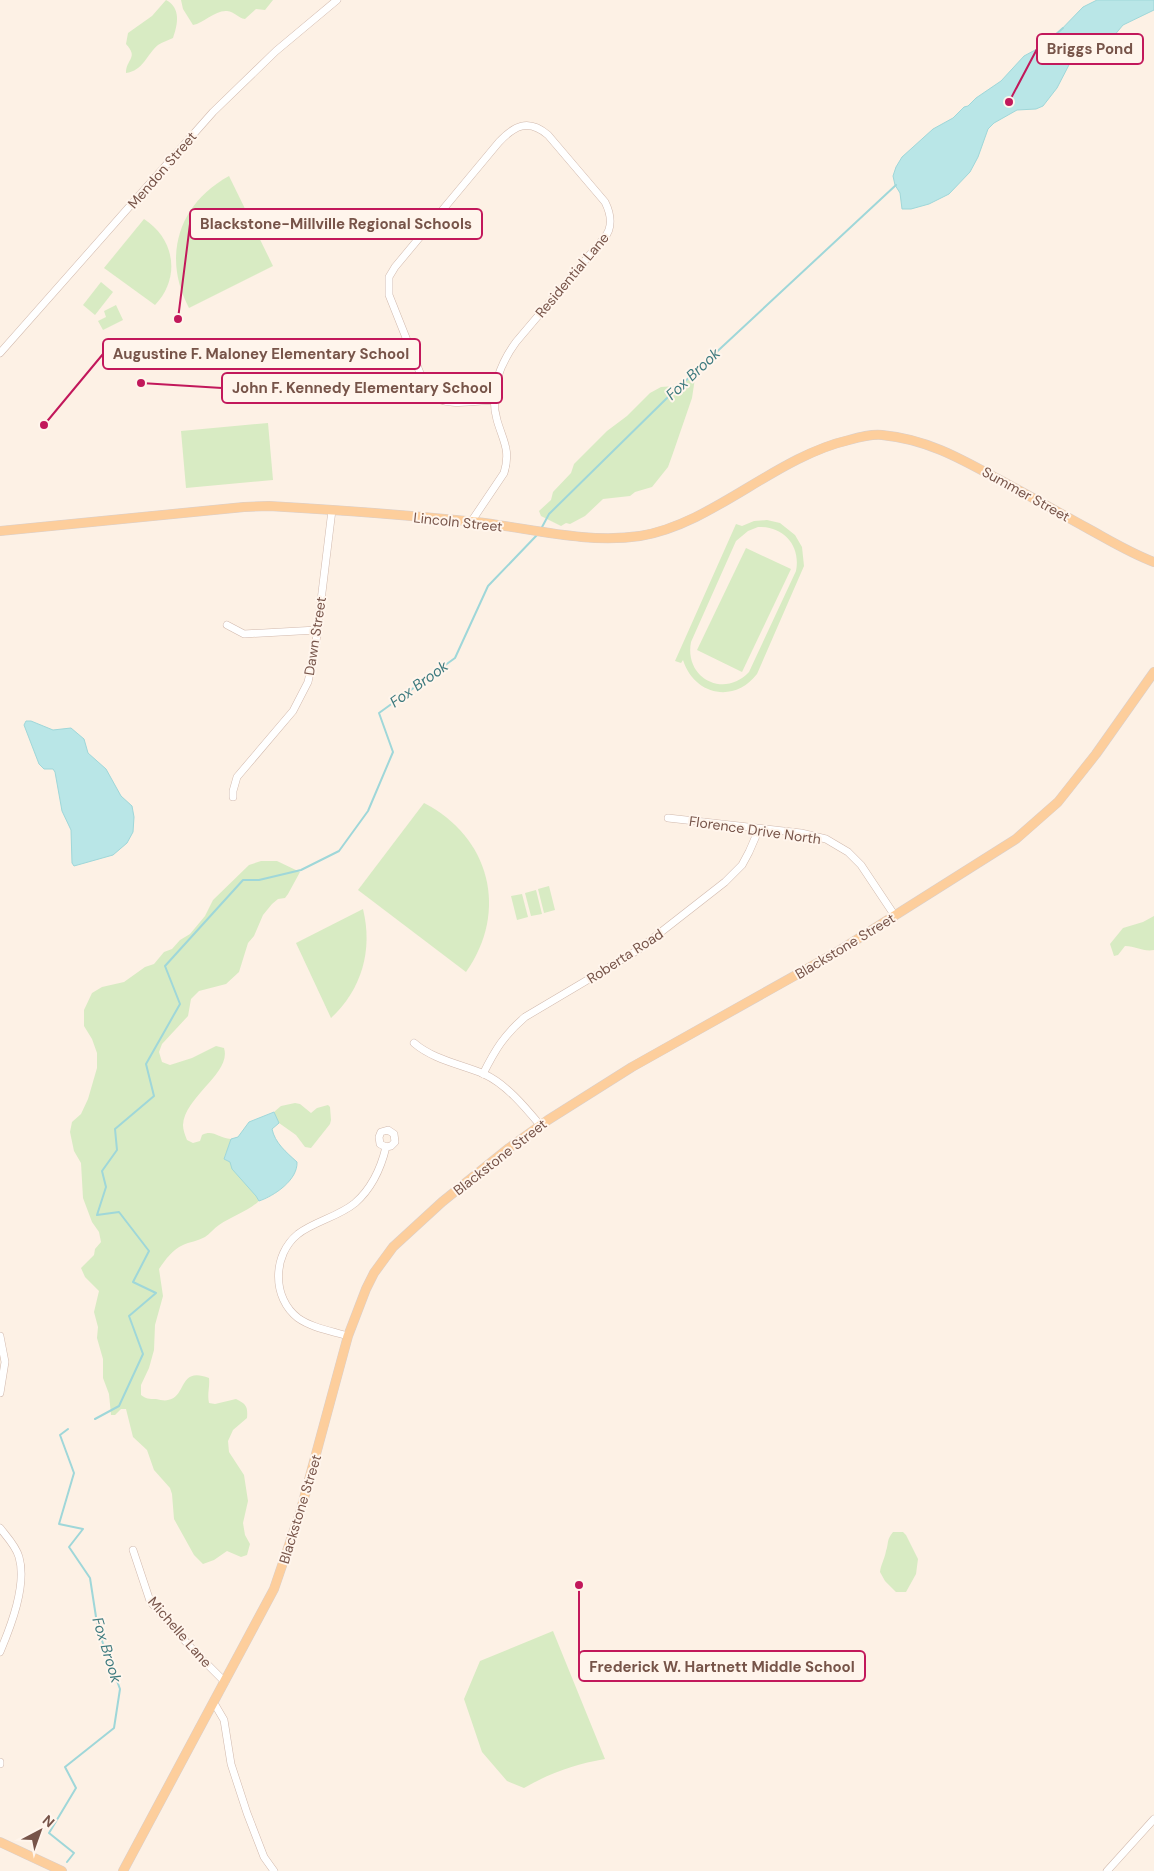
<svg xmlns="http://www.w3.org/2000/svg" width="1154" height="1871" font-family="'DM Sans',sans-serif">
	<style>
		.green { fill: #d8ebc3; fill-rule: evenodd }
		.water { fill: #b9e6e7; stroke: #9fd7d9 }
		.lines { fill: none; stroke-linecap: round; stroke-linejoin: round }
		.stream { stroke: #9fd7d9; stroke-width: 2 }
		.minor-casing { stroke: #d1b9ad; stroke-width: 8 }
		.major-casing { stroke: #d9cfcc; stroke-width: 10 }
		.minor { stroke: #fff; stroke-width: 7 }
		.major { stroke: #fdce9c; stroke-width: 9 }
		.labels { text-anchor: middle; stroke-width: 4; stroke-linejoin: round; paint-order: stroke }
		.street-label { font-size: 14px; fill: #775449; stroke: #fff5ec }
		.water-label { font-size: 15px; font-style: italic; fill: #3c797d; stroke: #fff5ec }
		.leader { fill: none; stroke: #c2185b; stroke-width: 2 }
		.callout-dot { fill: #c2185b; stroke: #fff5ec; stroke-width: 2 }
		.callout { fill: #fff5ec; stroke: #c2185b; stroke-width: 2 }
		.callout-label { font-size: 15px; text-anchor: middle; font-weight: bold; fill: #775449 }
	</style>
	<rect width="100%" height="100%" fill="#fdf1e5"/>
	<g class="green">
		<path d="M166,0C181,8 178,24 173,38C169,40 162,42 158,45C147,54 143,71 126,73C126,59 139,58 126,44L128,33L152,16Z"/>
		<path d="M181,0H273L265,10L256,9L245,19C238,18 235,12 227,11C215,10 204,23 193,25L183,9Z"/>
		<path d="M229,176L273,266L189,308C162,257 178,204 229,176Z"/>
		<path d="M144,219C175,239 181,278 155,305L104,268Z"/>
		<polygon points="101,282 113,292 95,315 83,305"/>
		<polygon points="116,305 123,320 103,330 98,321 106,317 104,311"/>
		<polygon points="695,378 692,398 672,456 668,467 652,487 635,492 630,496 603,499 585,516 570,524 566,523 561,526 541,516 539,511 551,500 553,492 571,473 574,464 607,431 627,416 650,393 661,387 675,386 681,382"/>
		<polygon points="268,423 273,480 186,488 181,431"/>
		<path d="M767,520L780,523L795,535L802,547L804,566L757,674C734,704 694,695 683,660L681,663L675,661L736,524L742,526L754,521ZM758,527C784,526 801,546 796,571L749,672C724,699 684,678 691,642L736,541L748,531Z"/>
		<polygon points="746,548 791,569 742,672 697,650"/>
		<path d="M424,803C490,837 509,911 466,972L358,890Z"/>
		<path d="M261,861H277L300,872L288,894L285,898L278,899L272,904L263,915L254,936L248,943L239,972L226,984L199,991L191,999L188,1016L162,1044L159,1052L162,1062L170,1065L192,1058L216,1046L224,1048C232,1073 185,1096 183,1125C183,1130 185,1135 187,1140L193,1143L200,1141L202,1135C213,1129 218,1138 231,1139L224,1159L230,1162L256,1196L259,1201C247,1212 232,1216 219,1225C214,1228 210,1234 205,1237C198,1241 189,1242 183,1245C172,1250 166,1259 159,1269L163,1296L155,1325L154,1350L149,1368L141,1385V1395C146,1399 149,1399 156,1399C160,1400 165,1401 168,1400C187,1397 178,1366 209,1378C210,1387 207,1394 209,1403L215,1404L236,1399C246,1404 248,1406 247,1418L233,1430L228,1441L229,1452L244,1475L248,1501L243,1523L245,1535L250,1544L247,1555L241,1557L227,1551L214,1560L203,1564L194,1555L174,1519L172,1494L170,1488L154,1470L147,1450L133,1437L126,1409H121L115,1415H111L109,1394L103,1378V1359L97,1338L98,1327L94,1312L99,1291L85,1277L81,1268L94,1255L95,1249L101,1242L99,1232L92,1222L83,1198L81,1163L74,1151L70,1132L72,1122L81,1114L88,1099L97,1068V1053L92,1039L84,1026V1010L92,993L102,987L124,982L145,967L154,964L164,952L172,949L180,940L190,934L205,916L213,900L249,865Z"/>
		<polygon points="549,886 555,910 544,913 538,889"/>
		<polygon points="536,890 542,914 531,916 525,893"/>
		<polygon points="522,894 528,917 517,920 511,896"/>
		<path d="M363,909C373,950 362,989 331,1018L296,943Z"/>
		<path d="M1154,916V950C1143,952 1136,946 1125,946L1118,955L1114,956L1110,944L1123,928L1143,922Z"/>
		<polygon points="295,1103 300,1104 311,1113 317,1108 328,1105 330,1107 331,1120 330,1124 311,1148 305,1147 296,1135 279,1123 274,1112 281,1106"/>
		<path d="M893,1532H903L906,1535L918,1559L916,1574L906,1592H896L885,1581L880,1572C881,1564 885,1558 886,1551C889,1542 886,1541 893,1532Z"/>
		<path d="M553,1631L605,1759C575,1764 550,1773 524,1788L507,1781L482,1752L464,1699L480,1661Z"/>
	</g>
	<g class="water">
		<polygon points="1097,0 1154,0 1154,10 1123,25 1103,49 1080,56 1071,61 1057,88 1043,106 1036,109 1017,110 994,123 988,129 978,157 970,172 949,194 929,204 911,209 902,209 900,193 895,185 893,176 896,167 902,157 933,129 953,118 964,107 968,106 976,98 1001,81 1024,56 1037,49 1054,37 1083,7"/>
		<polygon points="26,721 31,721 53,730 71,728 84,739 88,753 106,769 121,796 132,806 134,817 133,832 127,843 113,855 74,866 72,863 71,830 62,811 55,772 53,769 44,769 39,764 24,725"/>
		<path d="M274,1112L279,1123L272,1129C275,1143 286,1152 297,1162C298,1180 274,1196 259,1201L256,1196L232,1169L230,1162L224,1159L231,1139L238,1137L249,1122Z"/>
	</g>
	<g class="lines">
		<g class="stream">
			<polyline points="1046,43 1063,28"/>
			<polyline points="541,529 549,514 666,399 896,185"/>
			<polyline points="95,1419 119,1406 143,1354 129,1316 156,1293 133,1282 149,1251 119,1212 97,1215 106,1187 102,1171 117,1150 115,1129 154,1096 146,1064 180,1004 165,966 243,880 259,880 301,870 339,851 368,811 393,752 379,713 455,658 488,586 537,535"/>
			<polyline points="67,1862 74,1853 49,1833 76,1788 65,1767 114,1728 120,1689 98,1630 90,1578 69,1547 83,1529 59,1524 74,1473 60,1435 68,1429"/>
		</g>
		<defs>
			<g id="minor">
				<polyline points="0,353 213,112 276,51 337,0"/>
				<path d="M471,522L504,473C511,450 503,441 497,420C489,392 500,364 516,342L604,238C613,228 611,214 605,202L548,135C528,118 514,126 499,142L395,267L389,277V295L428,393C444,408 474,401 495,400"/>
				<polyline points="227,625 244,634 317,630"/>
				<polyline points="233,797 233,791 237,777 293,711 308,682 315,650 332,510"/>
				<polyline points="668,818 801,833 826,839 848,852 861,865 895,916"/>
				<path d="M414,1043C434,1060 460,1064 484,1074C506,1084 525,1107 540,1125"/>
				<path d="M483,1074C495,1050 504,1035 525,1017L638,950L725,882L742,865L749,852L759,829"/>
				<polyline points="0,1336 5,1362 0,1393"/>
				<path d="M348,1336C332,1331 312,1328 298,1318C272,1298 272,1255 298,1234C315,1221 338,1217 355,1203C371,1189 381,1168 386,1147L391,1146L395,1142L394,1134L388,1130L381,1132L379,1137L380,1144L386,1147"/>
				<path d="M0,1528C7,1537 16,1546 19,1557C27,1585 11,1626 0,1652"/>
				<polyline points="133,1550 150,1601 193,1650 225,1682"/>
				<polyline points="214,1703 224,1720 231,1764 247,1813 264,1857 274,1871"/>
				<polyline points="0,1762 0,1764"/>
				<polyline points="1107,1871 1154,1819"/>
			</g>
			<g id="major">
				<path d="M0,531L244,507L269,506C338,510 407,515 476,522C530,528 585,544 640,536C713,524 775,457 849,440C860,437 871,434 882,435C925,439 958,457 996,478C1026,494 1056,511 1087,528C1109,540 1130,553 1154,562"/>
				<polyline points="0,1842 62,1871"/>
				<polyline points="123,1871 274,1589 300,1513 348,1336 366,1289 374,1273 393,1247 442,1202 509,1148 548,1120 632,1067 837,952 1016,839 1058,802 1096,754 1154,672"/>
			</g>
		</defs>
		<use href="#minor" class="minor-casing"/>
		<use href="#major" class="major-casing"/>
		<use href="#minor" class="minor"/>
		<use href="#major" class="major"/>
	</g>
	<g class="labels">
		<g class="street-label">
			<text transform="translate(162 170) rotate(-49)" y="5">Mendon Street</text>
			<text transform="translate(572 275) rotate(-50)" y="5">Residential Lane</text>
			<text transform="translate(1026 494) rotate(29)" y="5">Summer Street</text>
			<text transform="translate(458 522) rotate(6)" y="5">Lincoln Street</text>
			<text transform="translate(315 636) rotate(-81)" y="5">Dawn Street</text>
			<text transform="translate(755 830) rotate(8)" y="5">Florence Drive North</text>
			<text transform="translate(845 946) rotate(-31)" y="5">Blackstone Street</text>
			<text transform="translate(625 956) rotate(-33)" y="5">Roberta Road</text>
			<text transform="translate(500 1157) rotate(-38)" y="5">Blackstone Street</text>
			<text transform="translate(300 1509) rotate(-73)" y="5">Blackstone Street</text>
			<text transform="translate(180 1632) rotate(49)" y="5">Michelle Lane</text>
		</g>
		<g class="water-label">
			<text transform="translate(693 374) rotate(-43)" y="5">Fox Brook</text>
			<text transform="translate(419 684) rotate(-36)" y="5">Fox Brook</text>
			<text transform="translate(107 1650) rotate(73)" y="5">Fox Brook</text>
		</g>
	</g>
	<path class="leader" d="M1009 102L1037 49M178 319L190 224M44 425L103 354M141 383L222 388M579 1585L579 1666"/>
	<g class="callout-dot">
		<circle cx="1009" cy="102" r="5"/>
		<circle cx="178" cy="319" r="5"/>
		<circle cx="44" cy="425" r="5"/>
		<circle cx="141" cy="383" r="5"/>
		<circle cx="579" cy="1585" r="5"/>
	</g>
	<g class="callout">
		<rect x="1037" y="34" width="106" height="30" rx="5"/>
		<rect x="190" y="209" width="292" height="30" rx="5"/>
		<rect x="103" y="339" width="317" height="30" rx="5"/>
		<rect x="222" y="373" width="280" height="30" rx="5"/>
		<rect x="579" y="1651" width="286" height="30" rx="5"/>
	</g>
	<g class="callout-label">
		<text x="1090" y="54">Briggs Pond</text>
		<text x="336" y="229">Blackstone-Millville Regional Schools</text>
		<text x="261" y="359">Augustine F. Maloney Elementary School</text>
		<text x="362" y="393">John F. Kennedy Elementary School</text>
		<text x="722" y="1672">Frederick W. Hartnett Middle School</text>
	</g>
	<g transform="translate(40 1831) rotate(41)" stroke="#fff5ec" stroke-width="4" paint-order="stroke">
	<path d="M0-4L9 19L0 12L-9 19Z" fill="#775449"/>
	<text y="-8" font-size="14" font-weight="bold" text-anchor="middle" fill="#775449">N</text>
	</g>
</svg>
